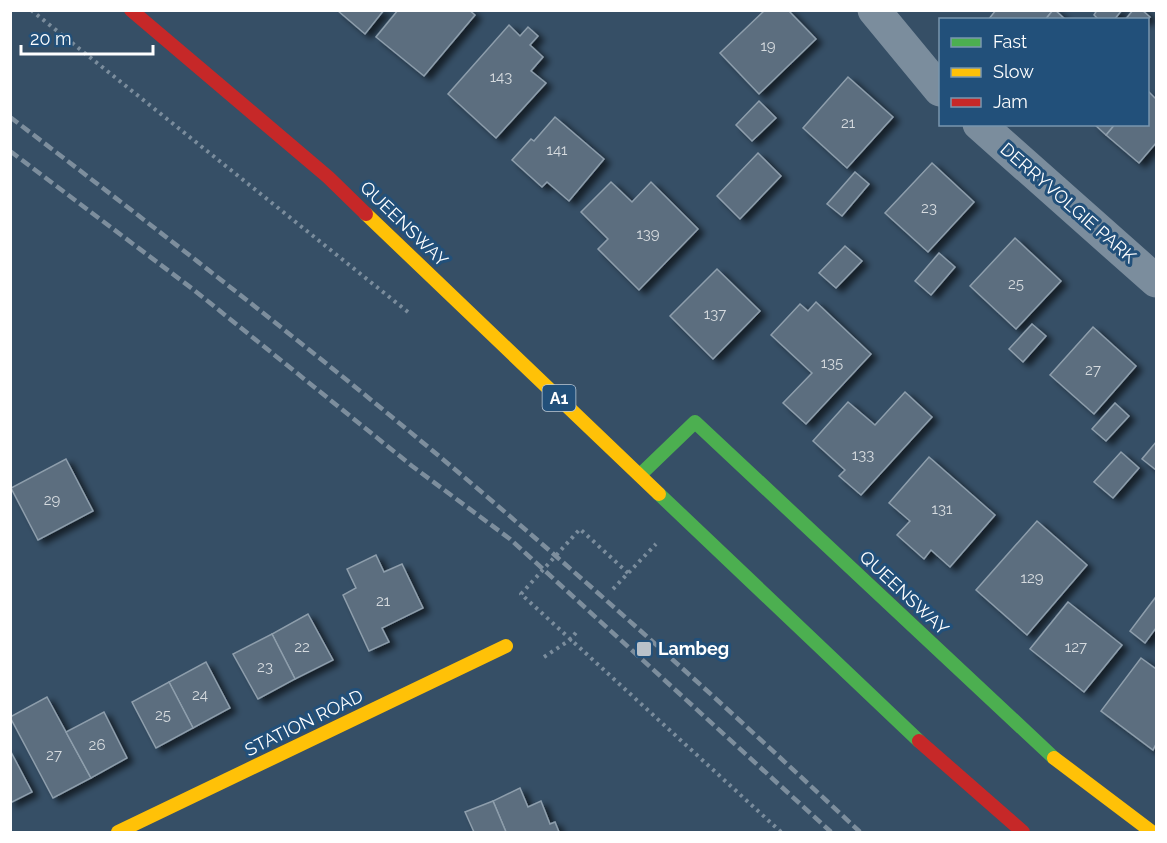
<svg xmlns="http://www.w3.org/2000/svg" width="1167" height="843" font-family="Raleway,sans-serif">
	<style>
		.building { fill: #5b6e7f; stroke: #8e9eac; stroke-width: 1.5; filter: url(#shadow) }
		.lines { fill: none; stroke-linecap: round; stroke-linejoin: round }
		.path { stroke: #7b8d9d; stroke-width: 4; stroke-dasharray: 3 4.5; stroke-linecap: butt }
		.street { stroke: #7b8d9d; stroke-width: 33 }
		.fast { stroke: #4caf50; stroke-width: 14 }
		.slow { stroke: #ffc107; stroke-width: 14 }
		.jam { stroke: #c62828; stroke-width: 14 }
		.rail { stroke: #7d8e9d; stroke-width: 4.5; stroke-dasharray: 10 4.5; stroke-linecap: butt }
		.poi-dot { fill: #b9c1c9; stroke: #22507a; stroke-width: 2 }
		.labels { text-anchor: middle; stroke-width: 6; stroke-linejoin: round; paint-order: stroke }
		.number-label { font-size: 15px; fill: #d6dbdf }
		.shield { fill: #22507a; stroke: #bdcad7; stroke-width: 1.5 }
		.shield-label { font-size: 16px; font-weight: bold; fill: #fff }
		.street-label { font-size: 18px; fill: #fff; stroke: #22507a }
		.poi-label { font-size: 18px; font-weight: bold; fill: #fff; stroke: #22507a; text-anchor: start }
	</style>
	<defs>
		<filter id="shadow"><feDropShadow dx="6" dy="4" stdDeviation="3" flood-color="#0009"/></filter>
	</defs>
	<rect width="100%" height="100%" fill="#364f66"/>
	<g class="building">
		<polygon points="337,10 384,10 365,34"/>
		<polygon points="398,10 469,10 475,15 424,76 376,37"/>
		<polygon points="765,10 788,10 816,39 759,94 720,53"/>
		<polygon points="996,10 1053,10 1045,20 988,20"/>
		<polygon points="1053,10 1055,10 1066,20 1045,20"/>
		<polygon points="1097,10 1122,10 1114,20 1099,20 1094,15"/>
		<polygon points="1133,10 1142,10 1150,17 1147,20 1125,20"/>
		<polygon points="509,25 520,36 528,27 538,36 530,45 543,57 531,71 546,83 496,138 448,94"/>
		<polygon points="848,77 893,117 847,168 803,128"/>
		<polygon points="1148,91 1156,99 1156,143 1139,163 1106,135 1115,124 1148,124"/>
		<polygon points="759,101 776,118 752,141 736,125"/>
		<polygon points="555,117 604,159 569,201 547,182 542,187 512,160 531,139 534,141"/>
		<polygon points="1094,124 1115,124 1106,135"/>
		<polygon points="758,153 781,176 740,219 717,196"/>
		<polygon points="932,163 974,202 928,252 885,213"/>
		<polygon points="855,172 869,184 842,216 827,204"/>
		<polygon points="611,182 632,202 651,182 698,229 639,290 598,249 608,239 581,212"/>
		<polygon points="1015,238 1061,281 1016,329 970,286"/>
		<polygon points="845,246 862,261 836,288 819,273"/>
		<polygon points="939,253 955,267 931,295 915,281"/>
		<polygon points="717,269 760,311 713,359 670,316"/>
		<polygon points="816,302 871,354 806,424 783,403 812,373 771,335 800,304 808,311"/>
		<polygon points="1032,324 1046,336 1023,362 1009,349"/>
		<polygon points="1093,327 1136,366 1094,414 1050,375"/>
		<polygon points="905,392 932,417 861,495 839,476 845,470 813,441 848,402 875,425"/>
		<polygon points="1115,403 1129,416 1106,441 1092,429"/>
		<polygon points="1156,442 1156,470 1142,459"/>
		<polygon points="1121,452 1139,468 1113,498 1094,482"/>
		<polygon points="929,457 995,515 950,567 931,550 924,559 897,535 910,521 889,503"/>
		<polygon points="66,459 93,511 38,540 11,488"/>
		<polygon points="1037,521 1087,565 1027,635 976,590"/>
		<polygon points="376,555 384,572 402,564 423,608 382,628 389,642 369,651 343,595 356,588 347,569"/>
		<polygon points="1155,598 1156,600 1156,628 1145,643 1130,631"/>
		<polygon points="1068,602 1122,645 1084,692 1030,649"/>
		<polygon points="308,614 333,660 295,679 272,634"/>
		<polygon points="272,634 295,679 258,699 233,654"/>
		<polygon points="1141,658 1156,669 1156,744 1153,750 1101,711"/>
		<polygon points="206,662 230,708 193,728 169,682"/>
		<polygon points="169,682 193,728 156,748 132,702"/>
		<polygon points="47,697 91,778 53,798 10,717"/>
		<polygon points="104,712 127,758 91,778 66,732"/>
		<polygon points="10,750 32,792 10,803"/>
		<polygon points="520,788 528,807 541,801 550,824 555,822 559,832 506,832 493,801"/>
		<polygon points="493,801 506,832 474,832 465,812"/>
	</g>
	<g class="lines">
		<g class="path">
			<polyline points="31,10 408,312"/>
			<polyline points="628,573 580,529 521,594 781,832"/>
			<polyline points="613,589 656,544"/>
			<polyline points="544,657 570,640 578,630"/>
		</g>
		<g class="street">
			<polyline points="874,10 940,90"/>
			<polyline points="979,124 1156,281"/>
		</g>
		<g class="fast">
			<polyline points="640,475 695,422 1054,758"/>
			<polyline points="659,494 919,741"/>
		</g>
		<g class="slow">
			<polyline points="366,214 659,494"/>
			<polyline points="1054,758 1152,832"/>
			<polyline points="118,832 506,646"/>
		</g>
		<g class="jam">
			<polyline points="131,10 328,177 366,214"/>
			<polyline points="919,741 1023,832"/>
		</g>
		<g class="rail">
			<path d="M10,117C183,249 356,383 520,525C636,625 749,728 860,832"/>
			<polyline points="10,151 194,290 412,466 510,539 831,832"/>
		</g>
	</g>
	<rect class="poi-dot" x="636" y="641" width="16" height="16" rx="3"/>
	<g class="labels">
		<g class="number-label">
			<text x="768" y="51">19</text>
			<text x="501" y="82">143</text>
			<text x="848" y="128">21</text>
			<text x="557" y="155">141</text>
			<text x="929" y="213">23</text>
			<text x="648" y="239">139</text>
			<text x="1016" y="289">25</text>
			<text x="715" y="319">137</text>
			<text x="832" y="368">135</text>
			<text x="1093" y="375">27</text>
			<text x="863" y="460">133</text>
			<text x="52" y="505">29</text>
			<text x="942" y="514">131</text>
			<text x="1032" y="583">129</text>
			<text x="383" y="606">21</text>
			<text x="302" y="652">22</text>
			<text x="1076" y="652">127</text>
			<text x="265" y="672">23</text>
			<text x="200" y="700">24</text>
			<text x="163" y="720">25</text>
			<text x="97" y="750">26</text>
			<text x="54" y="760">27</text>
		</g>
		<rect class="shield" x="542.5" y="385" width="33" height="26" rx="4.5"/>
		<g class="shield-label">
			<text x="559" y="404">A1</text>
		</g>
		<g class="street-label">
			<text transform="translate(1068 203) rotate(41)" y="6">DERRYVOLGIE PARK</text>
			<text transform="translate(404 224) rotate(44)" y="6">QUEENSWAY</text>
			<text transform="translate(904 593) rotate(43)" y="6">QUEENSWAY</text>
			<text transform="translate(304 723) rotate(-26)" y="6">STATION ROAD</text>
		</g>
		<g class="poi-label">
			<text x="658" y="655">Lambeg</text>
		</g>
	</g>
	<rect width="1167" height="843" fill="none" stroke="#ffffff" stroke-width="24"/>
	<rect x="939" y="18" width="210" height="108" fill="#22507a" stroke="#7a96af" stroke-width="1.5"/>
	<rect x="951" y="38" width="30" height="9" fill="#4caf50" stroke="#7a96af" stroke-width="1.5"/>
	<text x="993" y="48" font-size="18" fill="#ffffff">Fast</text>
	<rect x="951" y="68" width="30" height="9" fill="#ffc107" stroke="#7a96af" stroke-width="1.5"/>
	<text x="993" y="78" font-size="18" fill="#ffffff">Slow</text>
	<rect x="951" y="98" width="30" height="9" fill="#c62828" stroke="#7a96af" stroke-width="1.5"/>
	<text x="993" y="108" font-size="18" fill="#ffffff">Jam</text>
	<path d="M21 45v9h132v-9" fill="none" stroke="#ffffff" stroke-width="3"/>
	<text x="30" y="45" font-size="18" fill="#ffffff" stroke="#22507a" stroke-width="4.5" paint-order="stroke">20 m</text>
</svg>
